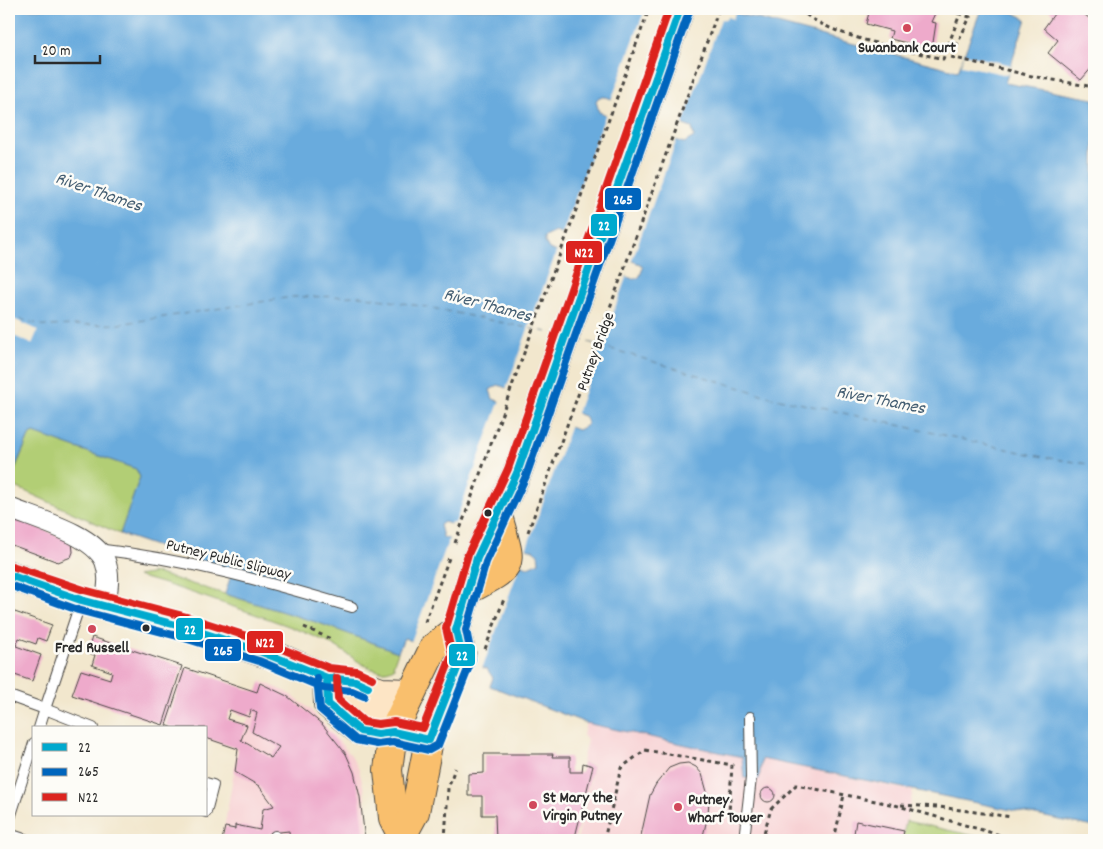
<svg xmlns="http://www.w3.org/2000/svg" width="1103" height="849" font-family="Dekko,sans-serif">
	<style>
		.built { fill: #f7cfd2 }
		.green { fill: #b2ce75; stroke: #6e7c50 }
		.water { fill: #69abdd; stroke: #4a6b84; fill-rule: evenodd }
		.pier { fill: #f2e7cd }
		.lines { fill: none; stroke-linecap: round; stroke-linejoin: round }
		.ferry { stroke: #445e72; stroke-width: 1; stroke-dasharray: 6 5; stroke-linecap: butt }
		.building { fill: #eeaacb; fill-rule: evenodd }
		.lane-casing { stroke: #494743; stroke-width: 12 }
		.street-casing { stroke: #494743; stroke-width: 22 }
		.secondary-casing { stroke: #494743; stroke-width: 30 }
		.primary-casing { stroke: #494743; stroke-width: 30 }
		.path { stroke: #494743; stroke-width: 3; stroke-dasharray: 4 4; stroke-linecap: butt }
		.lane { stroke: #fff; stroke-width: 10 }
		.street { stroke: #fff; stroke-width: 20 }
		.secondary { stroke: #fde5c5; stroke-width: 28 }
		.primary { stroke: #f9bf6d; stroke-width: 28 }
		.bus-1-casing { stroke: #fdfcf7; stroke-width: 11 }
		.bus-2-casing { stroke: #fdfcf7; stroke-width: 11 }
		.bus-3-casing { stroke: #fdfcf7; stroke-width: 11 }
		.bus-1 { stroke: #00a9ce; stroke-width: 8 }
		.bus-2 { stroke: #0065bd; stroke-width: 8 }
		.bus-3 { stroke: #dc241f; stroke-width: 8 }
		.poi-dot { fill: #d1495b; stroke: #fdfcf7; stroke-width: 2 }
		.bus-dot { fill: #2b2b2b; stroke: #fdfcf7; stroke-width: 2 }
		.labels { text-anchor: middle; stroke-width: 5; stroke-linejoin: round; paint-order: stroke }
		.poi-label { font-size: 16px; font-weight: bold; fill: #2b2b2b; stroke: #fdfcf7 }
		.street-label { font-size: 16px; fill: #2b2b2b; stroke: #fdfcf7 }
		.water-label { font-size: 18px; font-style: italic; fill: #445e72; stroke: #fdfcf7 }
		.line-badge { stroke: #fdfcf7; stroke-width: 2 }
		.badge-label { font-size: 14px; text-anchor: middle; font-weight: bold; fill: #fff }
	</style>
	<rect width="100%" height="100%" fill="#fdfcf7"/>
	<filter id="ink" filterUnits="userSpaceOnUse"><feTurbulence type="fractalNoise" baseFrequency=".02" numOctaves="2"/><feDisplacementMap in="SourceGraphic" scale="10" xChannelSelector="R" yChannelSelector="G"/><feConvolveMatrix kernelMatrix="1 2 1 2 8 2 1 2 1" color-interpolation-filters="sRGB"/></filter>
	<filter id="wash" filterUnits="userSpaceOnUse"><feTurbulence type="fractalNoise" baseFrequency=".0096" numOctaves="4" result="noise"/><feDisplacementMap in="SourceGraphic" scale="20" xChannelSelector="R" yChannelSelector="G"/><feGaussianBlur stdDeviation="1.12" result="paint"/><feColorMatrix in="noise" values="0 0 0 0 0 0 0 0 0 0 0 0 0 0 0 0 0 1.4 0 .05"/><feComposite in="paint" operator="in"/></filter>
	<g filter="url(#wash)">
		<rect width="100%" height="100%" fill="#f2e7cd"/>
		<g class="built">
			<polygon points="261,681 287,692 310,709 351,755 359,770 364,790 369,840 222,840 238,749"/>
			<polygon points="586,723 743,757 744,778 759,779 761,759 913,791 902,840 577,840 594,765 582,762 587,740 583,735"/>
		</g>
		<g class="green">
			<polygon points="34,433 136,469 140,477 120,534 9,484 29,436"/>
			<path d="M156,573L319,623L398,652L393,666L395,667C376,682 349,652 331,644C298,628 263,617 228,605C198,595 168,584 137,576Z"/>
			<polygon points="906,821 993,840 902,840"/>
		</g>
		<path class="water" d="M9,9H700L732,18L735,13L958,71L980,12L973,9H1006L1026,19L1005,83L1094,99V827L762,759L759,779L744,778L742,757L586,723L490,686L493,678L487,669L404,638L398,652L319,623L225,594L232,572L120,534L140,477L136,469L34,433L29,436L12,475L9,473ZM599,97H606L692,128L694,137L684,143L599,112L596,101ZM556,232L640,264L643,268L639,278L633,279L549,249L545,242V237ZM498,385L584,416L587,420V425L578,430L493,399L490,390ZM444,522L533,550L538,554L539,562L528,567L443,537L440,525Z"/>
		<g class="pier">
			<polygon points="645,9 709,9 731,15 736,10 733,19 727,17 726,20 721,19 682,127 611,101"/>
			<polygon points="964,54 1011,65 1007,75 961,65"/>
			<polygon points="603,111 682,139 677,139 631,263 561,237 606,113"/>
			<polygon points="554,248 632,276 627,275 576,415 501,389 506,389 557,250"/>
			<polygon points="9,317 38,330 32,344 9,334"/>
			<polygon points="498,398 571,425 526,550 450,525 451,522 455,523 500,400"/>
			<polygon points="446,535 525,563 521,563 482,669 407,641 411,642 449,539"/>
		</g>
		<g class="lines">
			<g class="ferry">
				<polyline points="9,316 45,326 119,324 292,297 361,296 432,308 552,333"/>
				<polyline points="578,339 771,397 1043,457 1094,465"/>
			</g>
		</g>
		<g id="blocks">
			<g class="building">
				<polygon points="870,9 937,9 931,22 936,23 932,49 890,39 892,31 866,24"/>
				<polygon points="1048,9 1077,9 1089,18 1094,11 1094,65 1081,80 1048,53 1058,40 1044,28 1054,14"/>
				<polygon points="9,514 72,542 73,552 71,557 58,562 9,544"/>
				<polygon points="9,610 52,625 46,641 38,638 36,644 19,638 16,646 41,655 32,681 9,673"/>
				<polygon points="92,637 182,666 163,725 72,695 81,670 110,679 112,672 92,665 95,655 87,653"/>
				<path d="M185,668L257,692L260,683L287,696L322,724L346,754L354,772L360,797L365,840H290L289,831L270,833V840H222L225,827L235,829V825L260,830L263,809L274,806L259,786L235,772L238,749L206,738V728H174L166,725ZM230,710L249,717L251,710L257,713L252,732L279,747L271,758L241,740L247,725L227,719Z"/>
				<polygon points="484,754 553,754 552,757 570,757 570,772 582,772 583,763 593,766 575,837 558,840 496,840 495,815 482,815 482,796 468,796 468,774 484,773"/>
				<polygon points="688,763 696,767 702,774 709,799 708,815 702,840 640,840 650,795 656,784 669,768 679,764"/>
				<circle cx="768" cy="795" r="7"/>
				<polygon points="856,821 904,831 902,840 853,840"/>
			</g>
		</g>
	</g>
	<g filter="url(#ink)">
		<use href="#blocks" fill-opacity="0" stroke="#494743" stroke-width="1"/>
		<g class="lines">
			<defs>
				<g id="lane">
					<path d="M97,549C185,559 268,582 352,607"/>
					<polyline points="9,696 45,709 81,601"/>
					<polyline points="39,728 45,709 93,728"/>
					<polyline points="206,783 213,785 206,812"/>
					<polyline points="9,821 34,743"/>
					<polyline points="9,834 27,840"/>
					<polyline points="275,836 275,840"/>
					<polyline points="744,840 751,778 750,717"/>
				</g>
				<path id="street" d="M9,508C35,519 93,534 105,561C111,576 107,592 105,607"/>
				<g id="secondary">
					<polyline points="9,575 81,600 184,627 280,658 327,678 343,692 378,710 393,732"/>
					<polyline points="327,678 328,704 360,731 378,734 393,732 429,740"/>
					<polyline points="348,680 381,692 410,693"/>
				</g>
				<g id="primary">
					<path d="M470,589C517,564 512,567 498,516"/>
					<polyline points="402,836 393,818 388,770 393,732 434,647 456,630"/>
					<polyline points="402,840 402,836 415,812 429,740 462,656 456,630 477,558 517,473 680,9"/>
				</g>
			</defs>
			<use href="#lane" class="lane-casing"/>
			<use href="#street" class="street-casing"/>
			<use href="#secondary" class="secondary-casing"/>
			<use href="#primary" class="primary-casing"/>
			<g class="path">
				<path d="M800,9C827,37 905,49 943,59L960,14L970,17L951,57L1036,77L1094,87"/>
				<polyline points="953,9 952,11 960,14"/>
				<polyline points="528,532 719,9"/>
				<polyline points="455,543 649,9"/>
				<polyline points="425,622 449,558"/>
				<polyline points="304,627 333,640"/>
				<polyline points="485,649 504,599"/>
				<polyline points="901,805 939,807 1012,817"/>
				<polyline points="445,840 448,788 455,768"/>
				<polyline points="604,840 621,768 645,750 732,765 729,813"/>
				<polyline points="762,840 771,809 796,785 895,805 1017,840"/>
				<polyline points="834,840 844,795"/>
			</g>
			<use href="#lane" class="lane"/>
			<use href="#street" class="street"/>
			<use href="#secondary" class="secondary"/>
			<use href="#primary" class="primary"/>
			<defs>
				<g id="bus-1">
					<polyline points="9,575 81,600 184,627 262,652 327,678 355,681 368,687"/>
					<polyline points="327,678 328,704 360,731 378,734 393,732 429,740 462,656 456,630 477,558 517,473 680,9"/>
				</g>
				<g id="bus-2">
					<polyline points="9,585 78,610 181,637 259,661 324,688 352,691 364,696"/>
					<polyline points="317,678 320,709 356,740 377,744 393,742 429,750 438,745 472,659 466,630 486,562 526,476 689,12"/>
				</g>
				<g id="bus-3">
					<polyline points="12,566 84,590 187,617 265,642 329,668 357,671 372,678"/>
					<polyline points="337,678 338,699 364,722 378,724 394,722 423,728 452,655 446,628 468,554 508,469 669,9"/>
				</g>
			</defs>
			<use href="#bus-1" class="bus-1-casing"/>
			<use href="#bus-2" class="bus-2-casing"/>
			<use href="#bus-3" class="bus-3-casing"/>
			<use href="#bus-1" class="bus-1"/>
			<use href="#bus-2" class="bus-2"/>
			<use href="#bus-3" class="bus-3"/>
		</g>
	</g>
	<g class="poi-dot">
		<circle cx="907" cy="28" r="5"/>
		<circle cx="92" cy="629" r="5"/>
		<circle cx="533" cy="805" r="5"/>
		<circle cx="678" cy="807" r="5"/>
	</g>
	<g class="bus-dot">
		<circle cx="488" cy="513" r="4.5"/>
		<circle cx="146" cy="628" r="4.5"/>
	</g>
	<g class="labels">
		<g class="poi-label">
			<text x="907" y="52">Swanbank Court</text>
			<text x="92" y="652">Fred Russell</text>
			<text x="543" y="802" text-anchor="start">St Mary the<tspan x="543" dy="18">Virgin Putney</tspan></text>
			<text x="688" y="804" text-anchor="start">Putney<tspan x="688" dy="18">Wharf Tower</tspan></text>
		</g>
		<g class="street-label">
			<text transform="translate(594 351) rotate(-70)" y="6">Putney Bridge</text>
			<text transform="translate(229 558) rotate(14)" y="6">Putney Public Slipway</text>
		</g>
		<g class="water-label">
			<text transform="translate(99 191) rotate(19)" y="6">River Thames</text>
			<text transform="translate(488 304) rotate(15)" y="6">River Thames</text>
			<text transform="translate(881 399) rotate(11)" y="6">River Thames</text>
		</g>
	</g>
	<g class="line-badge">
		<rect x="604" y="187" width="38" height="24" rx="5" fill="#0065bd"/>
		<rect x="590" y="213" width="28" height="24" rx="5" fill="#00a9ce"/>
		<rect x="565" y="240" width="38" height="24" rx="5" fill="#dc241f"/>
		<rect x="175" y="617" width="29" height="24" rx="5" fill="#00a9ce"/>
		<rect x="246" y="630" width="38" height="24" rx="5" fill="#dc241f"/>
		<rect x="204" y="638" width="38" height="24" rx="5" fill="#0065bd"/>
		<rect x="448" y="643" width="28" height="24" rx="5" fill="#00a9ce"/>
	</g>
	<g class="badge-label">
		<text x="623" y="204">265</text>
		<text x="604" y="230">22</text>
		<text x="584" y="257">N22</text>
		<text x="190" y="634">22</text>
		<text x="265" y="647">N22</text>
		<text x="223" y="655">265</text>
		<text x="462" y="660">22</text>
	</g>
	<rect width="1103" height="849" fill="none" stroke="#fdfcf7" stroke-width="30"/>
	<rect x="32" y="726" width="175" height="90" fill="#fdfcf7" stroke="#a9a8a5"/>
	<rect x="42" y="743" width="25" height="8" fill="#00a9ce" stroke="#a9a8a5"/>
	<text x="78" y="752" font-size="15" fill="#2b2b2b">22</text>
	<rect x="42" y="768" width="25" height="8" fill="#0065bd" stroke="#a9a8a5"/>
	<text x="78" y="776" font-size="15" fill="#2b2b2b">265</text>
	<rect x="42" y="793" width="25" height="8" fill="#dc241f" stroke="#a9a8a5"/>
	<text x="78" y="802" font-size="15" fill="#2b2b2b">N22</text>
	<path d="M35 55v8h65v-8" fill="none" stroke="#2b2b2b" stroke-width="2.5"/>
	<text x="42" y="55" font-size="15" fill="#2b2b2b" stroke="#fdfcf7" stroke-width="4" paint-order="stroke">20 m</text>
</svg>
